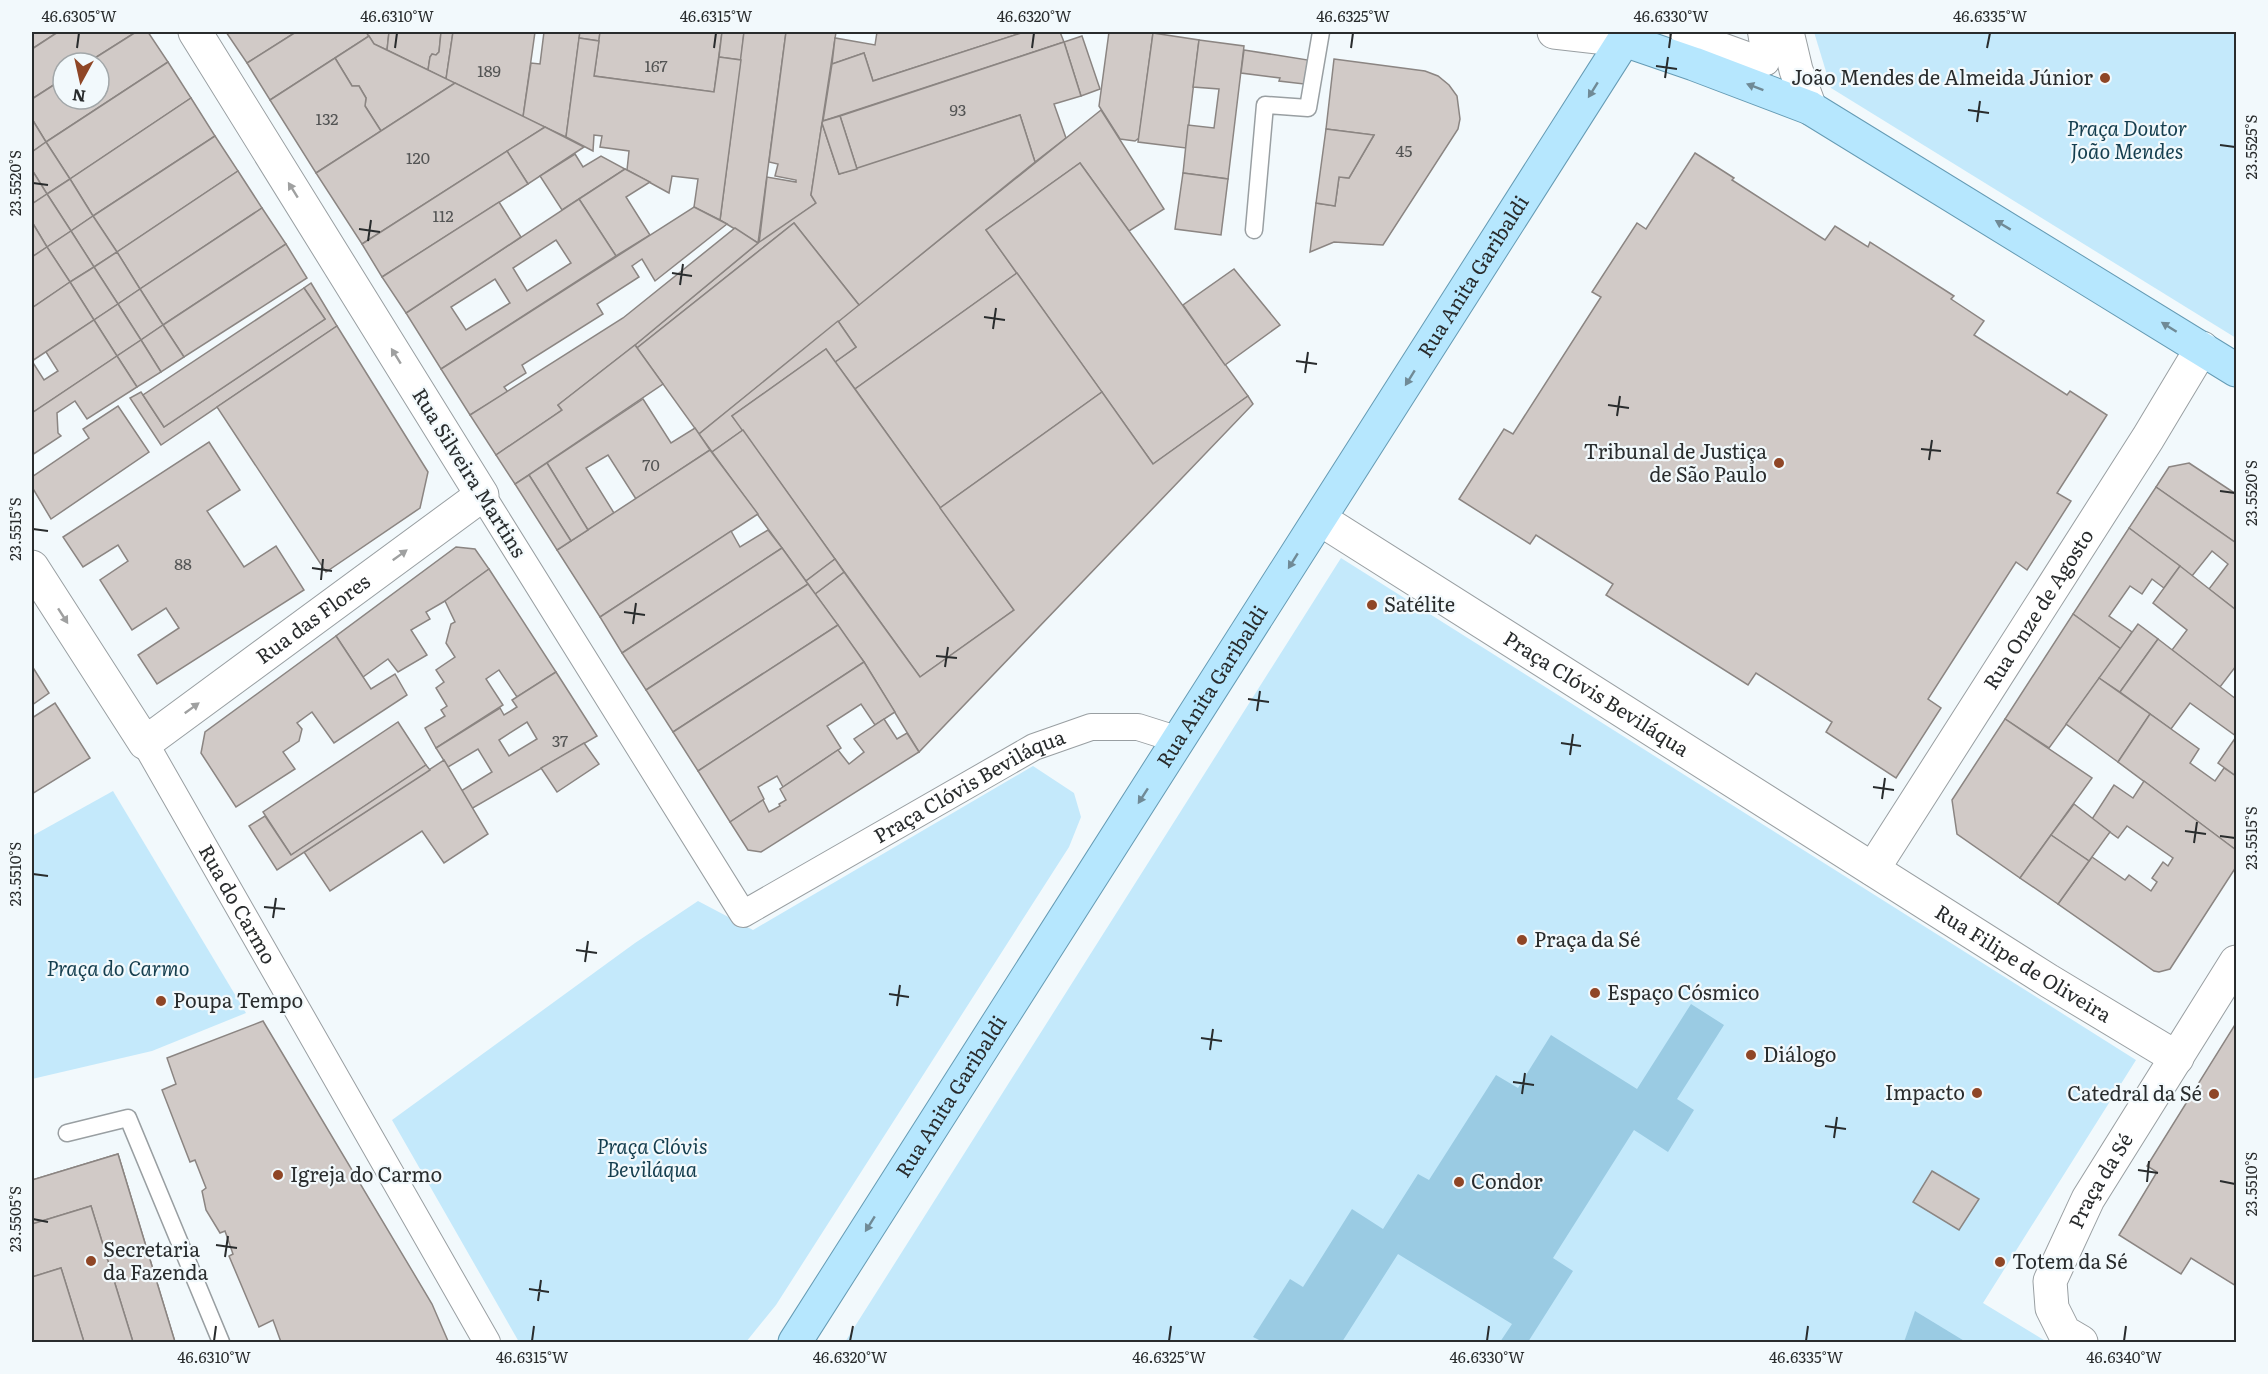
<svg xmlns="http://www.w3.org/2000/svg" width="2268" height="1374" font-family="Literata,serif">
	<style>
		.green { fill: #c4e9fb }
		.water { fill: #9acbe3 }
		.building { fill: #d1cac7; stroke: #8b8582; stroke-width: 1.5; fill-rule: evenodd }
		.lines { fill: none; stroke-linecap: round; stroke-linejoin: round }
		.service-casing { stroke: #999fa2; stroke-width: 19 }
		.pedestrian-casing { stroke: #999fa2; stroke-width: 28 }
		.minor-casing { stroke: #999fa2; stroke-width: 35 }
		.tertiary-casing { stroke: #999fa2; stroke-width: 35 }
		.secondary-casing { stroke: #999fa2; stroke-width: 35 }
		.primary-casing { stroke: #659bb4; stroke-width: 35 }
		.service { stroke: #fff; stroke-width: 16 }
		.pedestrian { stroke: #fff; stroke-width: 26 }
		.minor { stroke: #fff; stroke-width: 33 }
		.tertiary { stroke: #fff; stroke-width: 33 }
		.secondary { stroke: #fff; stroke-width: 33 }
		.primary { stroke: #b6e7fe; stroke-width: 33 }
		.oneway { fill: #708a96 }
		.oneway2 { fill: #9fa0a0 }
		.ticks { fill: none; stroke: #292c2d; stroke-width: 2 }
		.poi-dot { fill: #8f4626; stroke: #f2f9fc; stroke-width: 2 }
		.labels { text-anchor: middle; stroke-width: 4.5; stroke-linejoin: round; paint-order: stroke }
		.number-label { font-size: 16px; fill: #535454 }
		.poi-label { font-size: 20px; fill: #292c2d; stroke: #f2f9fc; text-anchor: start }
		.park-label { font-size: 20px; font-style: italic; fill: #143e4f; stroke: #f2f9fc }
		.street-label { font-size: 20px; fill: #292c2d; stroke: #f2f9fc }
		.neatline { fill: none; stroke: #292c2d; stroke-width: 2 }
		.ticks-label { font-size: 15px; text-anchor: middle; fill: #292c2d }
	</style>
	<rect width="100%" height="100%" fill="#f2f9fc"/>
	<g class="green">
		<polygon points="1814,32 2236,32 2236,338 1831,88"/>
		<polygon points="1341,558 2136,1060 1983,1303 2047,1342 845,1342"/>
		<polygon points="1033,766 1074,793 1081,817 1069,847 776,1305 746,1342 519,1342 392,1120 635,943 698,901 753,930"/>
		<polygon points="113,791 246,1013 152,1051 32,1079 32,836"/>
	</g>
	<g class="water">
		<polygon points="1691,1004 1724,1025 1677,1099 1694,1110 1668,1152 1634,1130 1553,1258 1573,1271 1528,1342 1500,1342 1512,1324 1398,1254 1342,1342 1263,1342 1253,1337 1290,1279 1303,1287 1352,1209 1383,1229 1418,1174 1429,1180 1496,1075 1518,1088 1551,1035 1637,1089"/>
		<polygon points="1915,1311 1966,1342 1904,1342"/>
	</g>
	<g class="building">
		<polygon points="32,32 58,32 32,49"/>
		<polygon points="58,32 136,32 87,63 63,63 63,79 32,99 32,49"/>
		<polygon points="136,32 148,32 168,62 46,142 32,119 32,99 63,79 63,99 99,99 99,63 87,63"/>
		<polygon points="226,32 296,32 247,63"/>
		<polygon points="296,32 366,32 369,36 270,100 247,63"/>
		<polygon points="366,32 389,32 387,50 374,44"/>
		<polygon points="389,32 441,32 439,52 436,55 432,54 430,57 428,70 387,50"/>
		<polygon points="441,32 453,32 446,79 428,70 430,57 432,54 436,55 439,52"/>
		<polygon points="453,32 535,32 523,117 446,79"/>
		<polygon points="544,32 580,32 566,137 523,117 531,63 540,64"/>
		<polygon points="580,32 600,32 599,41 579,38"/>
		<polygon points="600,32 722,32 714,92 594,76"/>
		<polygon points="722,32 744,32 741,60 719,57"/>
		<polygon points="744,32 786,32 758,243 720,220"/>
		<polygon points="786,32 836,32 811,195 816,203 759,244 767,177 796,182 796,180 775,176 778,164 769,162"/>
		<polygon points="877,32 1024,32 873,81 864,53 832,64 835,38 875,45"/>
		<polygon points="1024,32 1060,32 1064,42 823,121 832,64 864,53 873,81"/>
		<polygon points="1109,32 1153,33 1139,138 1135,141 1120,139 1099,106"/>
		<polygon points="1153,33 1199,40 1186,148 1138,142"/>
		<polygon points="369,36 374,44 455,83 381,131 365,106 366,98 359,86 352,86 335,58"/>
		<polygon points="1082,36 1100,89 1081,96 1064,42"/>
		<polygon points="579,38 599,41 594,76 714,92 719,57 741,60 720,220 694,207 698,179 672,176 669,193 627,170 629,151 600,147 602,136 594,135 593,151 566,137"/>
		<polygon points="1199,40 1244,46 1228,179 1183,173 1188,125 1214,128 1219,89 1193,87"/>
		<polygon points="1064,42 1081,96 1054,104 1066,138 1035,162 1020,115 857,169 840,116"/>
		<polygon points="1244,50 1308,60 1304,84 1279,81 1280,78 1241,73"/>
		<polygon points="335,58 352,86 359,86 366,98 365,106 381,131 316,173 270,100"/>
		<polygon points="1334,59 1425,71 1438,76 1449,85 1457,96 1460,119 1458,129 1383,245 1334,242 1310,252 1316,203 1335,206 1339,177 1349,178 1374,135 1326,129"/>
		<polygon points="168,62 191,98 70,179 46,142"/>
		<polygon points="455,83 545,127 362,244 316,173"/>
		<polygon points="191,98 215,136 93,216 70,179"/>
		<polygon points="1101,110 1164,209 1129,231 1080,163 986,230 1017,273 855,389 835,362 856,347 838,321"/>
		<polygon points="1020,115 1035,162 859,305 794,223 637,348 635,345 758,243 816,203 811,195 822,123 839,174"/>
		<polygon points="840,116 857,169 839,174 822,123 823,121"/>
		<polygon points="32,119 46,142 32,152"/>
		<polygon points="545,127 584,147 528,184 507,151"/>
		<polygon points="1326,129 1374,135 1349,178 1339,177 1335,206 1316,203"/>
		<polygon points="215,136 238,171 117,252 93,216"/>
		<polygon points="46,142 70,179 47,194 32,170 32,152"/>
		<polygon points="507,151 528,184 382,277 362,244"/>
		<polygon points="1695,153 1734,178 1732,180 1825,240 1835,226 1868,247 1870,242 1954,296 1951,299 1984,321 1974,335 2067,395 2070,391 2107,415 2057,493 2071,501 2027,570 2016,562 1928,699 1941,708 1896,778 1826,732 1832,722 1756,673 1748,685 1606,595 1613,584 1536,535 1530,544 1459,499 1504,429 1513,434 1601,297 1592,292 1637,223 1646,229"/>
		<polygon points="575,154 583,167 601,156 625,169 562,210 540,176"/>
		<polygon points="1080,163 1248,396 1153,464 986,230"/>
		<polygon points="625,169 650,182 626,197 650,235 616,256 579,199"/>
		<polygon points="32,170 47,194 32,204"/>
		<polygon points="238,171 262,208 140,289 117,252"/>
		<polygon points="1183,173 1228,179 1221,235 1175,229"/>
		<polygon points="70,179 93,216 71,231 47,194"/>
		<polygon points="47,194 71,231 47,247 32,222 32,204"/>
		<path d="M579,199L616,256L441,369L406,313ZM556,240L571,263L527,291L513,268ZM495,279L510,303L466,330L451,307Z"/>
		<polygon points="499,202 521,237 406,313 382,277"/>
		<polygon points="694,207 727,224 655,281 642,259 632,266 639,277 597,304 603,314 522,365 526,373 504,387 508,392 470,415 441,369"/>
		<polygon points="262,208 286,244 163,325 140,289"/>
		<polygon points="93,216 117,252 94,267 71,231"/>
		<polygon points="32,222 47,247 32,257"/>
		<polygon points="794,223 859,305 699,434 637,348"/>
		<polygon points="735,228 758,243 635,345 558,405 562,410 496,455 470,415 623,318"/>
		<polygon points="71,231 94,267 70,282 47,247"/>
		<polygon points="286,244 307,278 184,357 163,325"/>
		<polygon points="47,247 70,282 32,308 32,257"/>
		<polygon points="117,252 140,289 118,304 94,267"/>
		<polygon points="94,267 118,304 94,320 70,282"/>
		<polygon points="1234,269 1280,325 1225,365 1183,305"/>
		<polygon points="1017,273 1102,392 940,508 855,389"/>
		<polygon points="70,282 94,320 32,361 32,308"/>
		<polygon points="311,283 337,326 161,445 130,398 141,392 164,427 325,319 304,288"/>
		<polygon points="304,288 325,319 164,427 143,395"/>
		<polygon points="140,289 163,325 141,340 118,304"/>
		<polygon points="118,304 141,340 117,356 94,320"/>
		<polygon points="94,320 117,356 32,413 32,361 44,380 58,371 46,352"/>
		<polygon points="838,321 856,347 835,362 826,349 732,416 743,430 712,452 699,434"/>
		<polygon points="163,325 184,357 161,372 141,340"/>
		<polygon points="337,326 428,472 420,508 326,572 217,407"/>
		<polygon points="141,340 161,372 137,387 117,356"/>
		<polygon points="635,345 663,384 515,484 496,455 562,410 558,405"/>
		<polygon points="826,349 1014,610 920,677 732,416"/>
		<polygon points="117,356 137,387 87,419 75,401 57,413 58,433 61,436 32,455 32,413"/>
		<polygon points="1102,392 1153,464 1248,396 1253,404 919,752 864,662 815,594 844,572 920,677 1014,610 940,508"/>
		<polygon points="643,399 671,443 695,428 710,450 636,499 608,455 586,468 614,513 588,530 547,463"/>
		<polygon points="118,406 149,452 51,519 32,487 32,477 89,438 83,429"/>
		<polygon points="743,430 835,559 806,581 712,452"/>
		<polygon points="209,442 240,490 207,511 244,567 276,546 304,590 157,684 138,655 179,628 166,608 132,630 100,580 128,561 118,545 83,567 63,537"/>
		<polygon points="710,450 758,514 600,617 557,550"/>
		<polygon points="547,463 588,530 571,541 529,475"/>
		<polygon points="2189,463 2236,494 2236,543 2156,487 2169,467"/>
		<polygon points="529,475 571,541 557,550 515,484"/>
		<polygon points="2156,487 2236,543 2235,609 2209,589 2228,564 2212,551 2192,576 2129,528"/>
		<polygon points="2129,528 2180,566 2164,588 2152,579 2142,594 2130,586 2109,616 2132,632 2121,649 2073,614"/>
		<polygon points="768,530 782,548 622,653 600,617 731,531 740,547"/>
		<polygon points="456,547 475,549 489,569 445,601 426,612 430,619 411,630 427,655 398,672 388,659 363,677 336,636"/>
		<polygon points="782,548 808,584 646,690 622,653"/>
		<polygon points="835,559 844,572 815,594 806,581"/>
		<polygon points="2180,566 2236,610 2236,666 2220,687 2172,650 2187,630 2153,603"/>
		<polygon points="489,569 556,672 517,697 499,670 486,679 503,705 436,748 425,728 445,716 441,710 447,706 436,688 444,682 436,670 455,657 446,643 451,624 455,622 445,601"/>
		<polygon points="808,584 838,625 673,732 646,690"/>
		<polygon points="2073,614 2121,649 2049,748 2005,719"/>
		<polygon points="2138,624 2158,639 2120,692 2099,678"/>
		<polygon points="838,625 864,662 698,771 673,732"/>
		<polygon points="336,636 371,689 395,674 407,695 334,743 312,712 297,723 302,729 299,741 283,752 295,769 236,807 201,753 205,732"/>
		<polygon points="2158,639 2236,699 2236,736 2190,703 2171,729 2120,692"/>
		<polygon points="864,662 895,712 875,725 861,704 827,726 841,748 783,787 777,776 758,787 764,799 730,822 698,771"/>
		<polygon points="32,666 49,693 32,705"/>
		<path d="M556,672L597,736L471,809L461,791L492,772L478,749L448,767L436,748L500,708L504,715L517,707L512,700ZM527,722L537,739L509,756L499,740Z"/>
		<polygon points="2099,678 2150,714 2118,762 2066,724"/>
		<polygon points="55,703 90,758 32,794 32,718"/>
		<polygon points="2150,714 2199,749 2190,763 2215,781 2224,768 2236,776 2236,850 2118,762"/>
		<polygon points="884,719 897,739 907,733 919,752 761,852 748,850 730,822 763,800 769,812 780,806 779,804 786,800 780,789 838,750 849,764 864,752 854,739"/>
		<polygon points="2005,719 2092,778 2020,878 1957,834 1952,800"/>
		<polygon points="398,722 426,765 291,855 263,812"/>
		<polygon points="2236,737 2236,776 2218,763"/>
		<polygon points="584,743 599,764 557,792 541,768"/>
		<polygon points="444,760 488,834 444,863 422,831 330,891 304,852"/>
		<polygon points="426,765 430,770 277,870 249,826 265,816 291,855"/>
		<polygon points="2144,781 2236,850 2236,867 2170,969 2159,972 2154,971 2058,904 2092,857 2125,880 2129,875 2151,891 2157,882 2152,878 2163,862 2168,866 2173,858 2127,826 2118,838 2092,819 2114,785 2133,798"/>
		<polygon points="2074,804 2110,832 2089,861 2051,835"/>
		<polygon points="2051,835 2089,861 2058,904 2020,878"/>
		<polygon points="263,1021 432,1304 448,1341 281,1342 273,1320 259,1327 229,1256 233,1254 225,1231 220,1233 206,1210 202,1191 206,1188 195,1160 190,1162 162,1090 176,1084 167,1058"/>
		<polygon points="2236,1023 2236,1286 2191,1258 2181,1274 2119,1235 2157,1172 2147,1166"/>
		<polygon points="118,1154 175,1342 32,1342 32,1180"/>
		<polygon points="118,1154 175,1342 133,1342 91,1206 32,1224 32,1180"/>
		<polygon points="1932,1171 1979,1199 1959,1230 1913,1202"/>
		<polygon points="91,1206 133,1342 84,1342 61,1268 32,1277 32,1224"/>
		<polygon points="61,1268 84,1342 32,1342 32,1277"/>
	</g>
	<g class="lines">
		<defs>
			<g id="service">
				<polyline points="1254,230 1265,105 1308,108 1321,32"/>
				<polyline points="67,1133 128,1118 221,1342"/>
			</g>
			<g id="pedestrian">
				<polyline points="1683,32 1766,62"/>
				<polyline points="1761,32 1766,62"/>
				<path id="s1" d="M482,495L743,914L1034,747L1091,727H1138L1179,740"/>
				<path id="s2" d="M145,743L487,1342"/>
			</g>
			<g id="minor">
				<path id="s3" d="M1320,519L2049,981L2177,1058"/>
				<path id="s4" d="M32,567L145,743L482,495L195,32"/>
				<path id="s5" d="M1873,869L2148,438L2202,348"/>
				<path id="s6" d="M2081,1342L2064,1332L2052,1308L2050,1281L2088,1199L2236,962"/>
			</g>
			<polyline id="tertiary" points="1787,32 1796,70 1810,108"/>
			<polyline id="secondary" points="1554,32 1624,40"/>
			<g id="primary">
				<path id="s7" d="M795,1342L1624,40L1694,64L1810,108L2236,370"/>
			</g>
		</defs>
		<use href="#service" class="service-casing"/>
		<use href="#pedestrian" class="pedestrian-casing"/>
		<use href="#minor" class="minor-casing"/>
		<use href="#tertiary" class="tertiary-casing"/>
		<use href="#secondary" class="secondary-casing"/>
		<use href="#primary" class="primary-casing"/>
		<use href="#service" class="service"/>
		<use href="#pedestrian" class="pedestrian"/>
		<use href="#minor" class="minor"/>
		<use href="#tertiary" class="tertiary"/>
		<use href="#secondary" class="secondary"/>
		<use href="#primary" class="primary"/>
	</g>
	<defs><path id="oneway-solid" d="M-6-.8H1V-3.2L6.5 0L1 3.2V.8H-6Z" transform="scale(1.5)"/></defs>
	<g class="oneway">
		<use href="#oneway-solid" transform="translate(1755 87) rotate(-159)"/>
		<use href="#oneway-solid" transform="translate(1593 90) rotate(122)"/>
		<use href="#oneway-solid" transform="translate(2003 225) rotate(-149)"/>
		<use href="#oneway-solid" transform="translate(2169 327) rotate(-148)"/>
		<use href="#oneway-solid" transform="translate(1410 378) rotate(122)"/>
		<use href="#oneway-solid" transform="translate(1293 561) rotate(122)"/>
		<use href="#oneway-solid" transform="translate(1143 796) rotate(123)"/>
		<use href="#oneway-solid" transform="translate(870 1224) rotate(122)"/>
	</g>
	<g class="oneway2">
		<use href="#oneway-solid" transform="translate(293 190) rotate(-122)"/>
		<use href="#oneway-solid" transform="translate(396 356) rotate(-122)"/>
		<use href="#oneway-solid" transform="translate(400 555) rotate(-36)"/>
		<use href="#oneway-solid" transform="translate(63 616) rotate(57)"/>
		<use href="#oneway-solid" transform="translate(192 708) rotate(-36)"/>
	</g>
	<path class="ticks" d="M77,48L79,33M395,48L397,33M714,48L716,33M1032,48L1034,33M1351,48L1353,33M1669,48L1671,33M1987,48L1990,33M1656,66L1677,69M1665,78L1668,57M1968,110L1989,113M1977,122L1980,101M2220,145L2235,147M33,183L48,185M359,229L380,232M368,241L371,220M672,273L692,276M680,285L683,264M984,317L1005,320M993,329L996,308M1296,361L1317,364M1305,373L1308,352M1608,405L1629,408M1617,416L1620,396M1921,449L1941,451M1929,460L1932,440M2220,491L2235,493M33,529L48,531M312,568L332,571M321,580L323,559M624,612L645,615M633,624L636,603M936,656L957,658M945,667L948,647M1248,699L1269,702M1257,711L1260,691M1561,743L1581,746M1570,755L1573,734M1873,787L1894,790M1882,799L1885,778M2185,831L2206,834M2220,836L2235,838M2194,843L2197,822M33,874L48,876M264,907L285,909M273,918L276,898M576,950L597,953M585,962L588,941M889,994L909,997M897,1006L900,985M1201,1038L1222,1041M1210,1050L1213,1029M1513,1082L1534,1085M1522,1094L1525,1073M1825,1126L1846,1129M1834,1138L1837,1117M2138,1170L2158,1173M2220,1181L2235,1184M2147,1182L2149,1161M33,1219L48,1222M216,1245L237,1248M225,1257L228,1236M529,1289L549,1292M538,1301L541,1280M214,1341L216,1326M532,1341L534,1326M850,1341L853,1326M1169,1341L1171,1326M1487,1341L1489,1326M1806,1341L1808,1326M2124,1341L2126,1326"/>
	<g class="poi-dot">
		<circle cx="2105" cy="78" r="6"/>
		<circle cx="1779" cy="463" r="6"/>
		<circle cx="1372" cy="605" r="6"/>
		<circle cx="1522" cy="940" r="6"/>
		<circle cx="1595" cy="993" r="6"/>
		<circle cx="161" cy="1001" r="6"/>
		<circle cx="1751" cy="1055" r="6"/>
		<circle cx="1977" cy="1093" r="6"/>
		<circle cx="2214" cy="1094" r="6"/>
		<circle cx="278" cy="1175" r="6"/>
		<circle cx="1459" cy="1182" r="6"/>
		<circle cx="91" cy="1261" r="6"/>
		<circle cx="2000" cy="1262" r="6"/>
	</g>
	<g class="labels">
		<g class="number-label">
			<text x="656" y="72">167</text>
			<text x="489" y="77">189</text>
			<text x="958" y="116">93</text>
			<text x="327" y="125">132</text>
			<text x="1404" y="157">45</text>
			<text x="418" y="164">120</text>
			<text x="443" y="222">112</text>
			<text x="651" y="471">70</text>
			<text x="183" y="570">88</text>
			<text x="560" y="747">37</text>
		</g>
		<g class="poi-label">
			<text x="2093" y="85" text-anchor="end">João Mendes de Almeida Júnior</text>
			<text x="1767" y="459" text-anchor="end">Tribunal de Justiça<tspan x="1767" dy="23">de São Paulo</tspan></text>
			<text x="1384" y="612">Satélite</text>
			<text x="1534" y="947">Praça da Sé</text>
			<text x="1607" y="1000">Espaço Cósmico</text>
			<text x="173" y="1008">Poupa Tempo</text>
			<text x="1763" y="1062">Diálogo</text>
			<text x="1965" y="1100" text-anchor="end">Impacto</text>
			<text x="2202" y="1101" text-anchor="end">Catedral da Sé</text>
			<text x="290" y="1182">Igreja do Carmo</text>
			<text x="1471" y="1189">Condor</text>
			<text x="103" y="1257">Secretaria<tspan x="103" dy="23">da Fazenda</tspan></text>
			<text x="2012" y="1269">Totem da Sé</text>
		</g>
		<g class="park-label">
			<text x="2127" y="136">Praça Doutor<tspan x="2127" dy="23">João Mendes</tspan></text>
			<text x="118" y="976">Praça do Carmo</text>
			<text x="652" y="1154">Praça Clóvis<tspan x="652" dy="23">Beviláqua</tspan></text>
		</g>
		<g class="street-label">
			<text dy="7" stroke="none"><textPath href="#s7" startOffset="1263">Rua Anita Garibaldi</textPath></text>
			<text transform="translate(469 473) rotate(58)" y="7">Rua Silveira Martins</text>
			<text dy="7" stroke="none"><textPath href="#s5" startOffset="308">Rua Onze de Agosto</textPath></text>
			<text dy="7" stroke="none"><textPath href="#s4" startOffset="418">Rua das Flores</textPath></text>
			<text dy="7" stroke="none"><textPath href="#s7" startOffset="777">Rua Anita Garibaldi</textPath></text>
			<text dy="7" stroke="none"><textPath href="#s3" startOffset="327">Praça Clóvis Beviláqua</textPath></text>
			<text dy="7" stroke="none"><textPath href="#s1" startOffset="754">Praça Clóvis Beviláqua</textPath></text>
			<text dy="7" stroke="none"><textPath href="#s2" startOffset="186">Rua do Carmo</textPath></text>
			<text dy="7" stroke="none"><textPath href="#s3" startOffset="832">Rua Filipe de Oliveira</textPath></text>
			<text dy="7" stroke="none"><textPath href="#s7" startOffset="291">Rua Anita Garibaldi</textPath></text>
			<text dy="7" stroke="none"><textPath href="#s6" startOffset="186">Praça da Sé</textPath></text>
		</g>
	</g>
	<rect width="2268" height="1374" fill="none" stroke="#f2f9fc" stroke-width="66"/>
	<g transform="translate(81 81) rotate(188)"><circle r="28" fill="#f2f9fc" stroke="#a2a7a9" stroke-width="1.5"/>
	<path d="M0-4.5L10 22L0 15L-10 22Z" fill="#8f4626"/>
	<text y="-9" font-size="16" font-weight="bold" text-anchor="middle" fill="#292c2d">N</text>
	</g>
	<rect x="33" y="33" width="2202" height="1308" class="neatline"/>
	<g class="ticks-label">
		<text x="79" y="22">46.6305°W</text>
		<text x="397" y="22">46.6310°W</text>
		<text x="716" y="22">46.6315°W</text>
		<text x="1034" y="22">46.6320°W</text>
		<text x="1353" y="22">46.6325°W</text>
		<text x="1671" y="22">46.6330°W</text>
		<text x="1990" y="22">46.6335°W</text>
		<text transform="translate(2252 147) rotate(-90)" y="5">23.5525°S</text>
		<text transform="translate(16 183) rotate(-90)" y="5">23.5520°S</text>
		<text transform="translate(2252 493) rotate(-90)" y="5">23.5520°S</text>
		<text transform="translate(16 529) rotate(-90)" y="5">23.5515°S</text>
		<text transform="translate(2252 838) rotate(-90)" y="5">23.5515°S</text>
		<text transform="translate(16 874) rotate(-90)" y="5">23.5510°S</text>
		<text transform="translate(2252 1184) rotate(-90)" y="5">23.5510°S</text>
		<text transform="translate(16 1219) rotate(-90)" y="5">23.5505°S</text>
		<text x="214" y="1363">46.6310°W</text>
		<text x="532" y="1363">46.6315°W</text>
		<text x="850" y="1363">46.6320°W</text>
		<text x="1169" y="1363">46.6325°W</text>
		<text x="1487" y="1363">46.6330°W</text>
		<text x="1806" y="1363">46.6335°W</text>
		<text x="2124" y="1363">46.6340°W</text>
	</g>
</svg>
